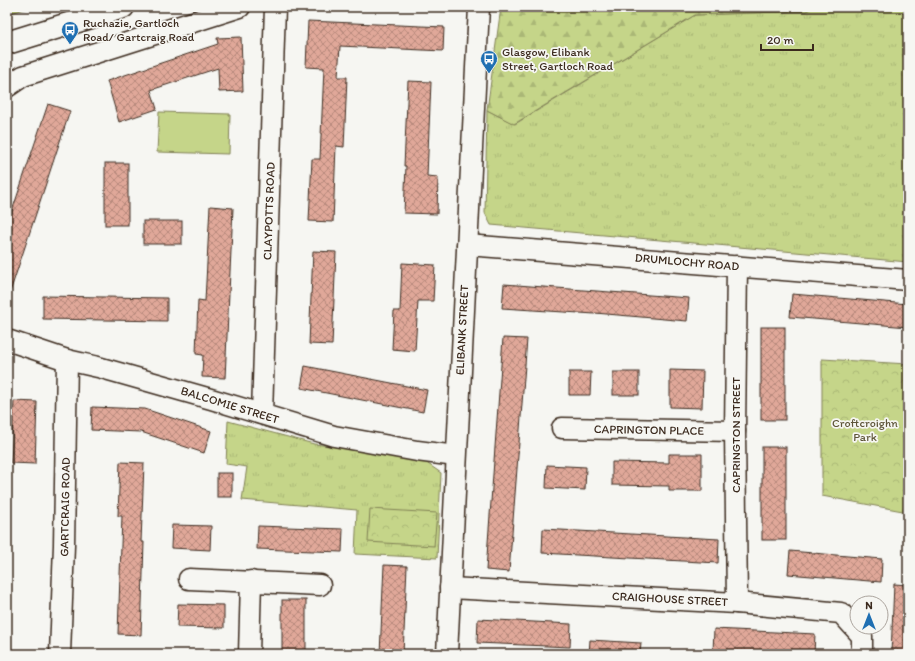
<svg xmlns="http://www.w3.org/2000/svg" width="915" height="661" font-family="Itim,sans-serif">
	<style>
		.grass { fill: url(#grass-tufts); stroke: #808054 }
		.forest { fill: url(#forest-firs); stroke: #808054 }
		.park { fill: url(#park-crowns); stroke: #808054 }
		.pitch { fill: #c5d589; stroke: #808054 }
		.building { fill: url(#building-cross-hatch); stroke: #3b2a1e }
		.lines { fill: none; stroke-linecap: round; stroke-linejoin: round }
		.street-casing { stroke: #3b2a1e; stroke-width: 23 }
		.secondary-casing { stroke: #3b2a1e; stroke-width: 25 }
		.street { stroke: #f6f6f2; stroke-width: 20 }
		.secondary { stroke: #f6f6f2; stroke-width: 22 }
		.labels { text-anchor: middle; stroke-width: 3.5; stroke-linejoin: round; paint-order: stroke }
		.poi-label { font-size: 12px; fill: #3b2a1e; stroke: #f6f6f2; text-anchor: start }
		.street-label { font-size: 12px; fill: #3b2a1e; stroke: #f6f6f2 }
		.park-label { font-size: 12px; fill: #5e5539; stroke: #f6f6f2 }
	</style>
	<defs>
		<pattern id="grass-tufts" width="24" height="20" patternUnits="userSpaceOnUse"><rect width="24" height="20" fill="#c5d589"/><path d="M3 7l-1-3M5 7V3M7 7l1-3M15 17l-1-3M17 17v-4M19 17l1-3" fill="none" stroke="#aab776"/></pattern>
		<pattern id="forest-firs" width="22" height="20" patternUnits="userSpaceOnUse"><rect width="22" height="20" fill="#c5d589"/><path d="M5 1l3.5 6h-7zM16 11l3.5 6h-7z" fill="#aab776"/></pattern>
		<pattern id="park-crowns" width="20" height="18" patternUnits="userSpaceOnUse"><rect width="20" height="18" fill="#c5d589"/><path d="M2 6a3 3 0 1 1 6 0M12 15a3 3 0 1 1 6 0" fill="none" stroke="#aab776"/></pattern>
		<pattern id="building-cross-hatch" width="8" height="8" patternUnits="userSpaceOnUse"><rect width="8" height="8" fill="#e0a899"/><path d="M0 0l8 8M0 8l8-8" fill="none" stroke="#b7897c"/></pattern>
	</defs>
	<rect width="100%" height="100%" fill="#f6f6f2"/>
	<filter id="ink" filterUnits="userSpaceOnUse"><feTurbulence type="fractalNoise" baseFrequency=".025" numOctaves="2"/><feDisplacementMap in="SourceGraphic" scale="8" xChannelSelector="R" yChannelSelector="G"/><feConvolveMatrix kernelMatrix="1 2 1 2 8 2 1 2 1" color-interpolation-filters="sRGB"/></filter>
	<g filter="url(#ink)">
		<g class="grass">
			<polygon points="7,7 32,7 7,14"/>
			<polygon points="814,7 908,7 908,262 491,225 485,213 487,110 515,124 695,15 806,11"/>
			<polygon points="228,421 314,444 418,457 441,473 437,558 355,554 357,510 242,500 247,467 226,464"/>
		</g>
		<polygon class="forest" points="501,7 814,7 806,11 695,15 514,124 487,110"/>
		<g class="park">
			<polygon points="822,359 908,364 908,512 822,496"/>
			<polygon points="370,509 437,513 434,546 368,542"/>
		</g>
		<polygon class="pitch" points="159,112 230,114 229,154 157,152"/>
		<g class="building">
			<polygon points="308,21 444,27 443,51 340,46 338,77 347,77 344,147 336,146 333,222 309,221 312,159 320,159 324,68 306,67"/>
			<polygon points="241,37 243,91 219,92 218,68 151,90 157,109 119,122 107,81 218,44 217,38"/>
			<polygon points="408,81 431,82 427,176 438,177 437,214 404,213 406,166 404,166"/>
			<polygon points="48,104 70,111 10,292 7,292 7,226"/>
			<rect x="105" y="163" width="23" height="62"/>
			<polygon points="210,206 233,208 225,378 202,377 203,355 196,354 198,300 205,301"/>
			<rect x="143" y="221" width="39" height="23"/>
			<polygon points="313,251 336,252 332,345 309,344"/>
			<polygon points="402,263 435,265 433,301 418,301 415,351 392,349 394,311 400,311"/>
			<polygon points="504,284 689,298 687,321 595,313 595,314 502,308"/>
			<polygon points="792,294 908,304 908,327 790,317"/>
			<polygon points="43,296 167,298 167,321 43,319"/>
			<rect x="761" y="327" width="24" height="93"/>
			<polygon points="503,338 527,339 509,572 486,570"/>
			<polygon points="305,366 427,390 423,412 301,388"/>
			<polygon points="670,370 703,371 702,408 670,407"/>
			<polygon points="569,372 591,372 590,395 569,395"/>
			<rect x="613" y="372" width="26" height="23"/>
			<polygon points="14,401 37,402 35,464 11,463"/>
			<polygon points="92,407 145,409 211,431 204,453 141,432 91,430"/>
			<rect x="762" y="447" width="24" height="93"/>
			<polygon points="669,454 702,454 702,491 669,491 669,486 612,485 612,462 669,463"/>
			<polygon points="120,462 144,463 141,542 144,542 141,635 118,634 122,516 118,516"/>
			<polygon points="547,465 586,467 585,490 546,488"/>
			<rect x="217" y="473" width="15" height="24"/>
			<polygon points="172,525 211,526 210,550 171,548"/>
			<polygon points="258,526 343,529 342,552 257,549"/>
			<polygon points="543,529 719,539 718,563 542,553"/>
			<polygon points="790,551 882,559 881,582 788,574"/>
			<polygon points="384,565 407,566 403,654 380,654"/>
			<polygon points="894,584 908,585 908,654 891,654"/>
			<rect x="282" y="600" width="24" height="54"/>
			<polygon points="178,604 224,605 224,628 177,627"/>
			<polygon points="478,619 571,624 570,647 477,643"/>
			<polygon points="714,629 815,634 814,654 755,654 713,652"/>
			<polygon points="590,640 641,643 640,654 589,654"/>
		</g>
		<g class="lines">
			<defs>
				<g id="street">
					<polyline points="7,87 23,76 240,7"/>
					<polyline points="467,245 908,280"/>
					<polyline points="737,266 735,431 737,603"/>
					<polyline points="7,340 67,360 98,367 211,399 334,436 417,451 456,456"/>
					<polyline points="262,414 275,7"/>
					<polyline points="562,428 735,431"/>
					<polyline points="189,579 320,585"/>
					<polyline points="450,588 737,603 841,613 862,636 862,654"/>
					<polyline points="60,654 64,545 67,360"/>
					<polyline points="249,654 251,581"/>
					<polyline points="447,654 479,7"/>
				</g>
				<polyline id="secondary" points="7,43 123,7"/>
			</defs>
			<use href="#street" class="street-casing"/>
			<use href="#secondary" class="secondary-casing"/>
			<use href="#street" class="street"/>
			<use href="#secondary" class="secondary"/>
		</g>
	</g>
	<defs>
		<symbol id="bus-pin" viewBox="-11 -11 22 30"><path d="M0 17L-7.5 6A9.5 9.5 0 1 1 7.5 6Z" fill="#1f6fb2" stroke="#f6f6f2"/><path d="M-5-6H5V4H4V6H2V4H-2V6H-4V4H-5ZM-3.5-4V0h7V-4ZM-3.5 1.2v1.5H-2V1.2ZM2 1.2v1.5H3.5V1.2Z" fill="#fff"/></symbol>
	</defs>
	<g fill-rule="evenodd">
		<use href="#bus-pin" x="60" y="20" width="20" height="27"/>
		<use href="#bus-pin" x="479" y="49" width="20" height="27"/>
	</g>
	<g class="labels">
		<g class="poi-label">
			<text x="83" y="27">Ruchazie, Gartloch<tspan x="83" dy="14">Road/ Gartcraig Road</tspan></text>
			<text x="502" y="56">Glasgow, Elibank<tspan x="502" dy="14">Street, Gartloch Road</tspan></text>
		</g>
		<g class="street-label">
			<text transform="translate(269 211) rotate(-88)" y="4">CLAYPOTTS ROAD</text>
			<text transform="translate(687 262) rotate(5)" y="4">DRUMLOCHY ROAD</text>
			<text transform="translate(462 330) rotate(-87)" y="4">ELIBANK STREET</text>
			<text transform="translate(230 405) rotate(17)" y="4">BALCOMIE STREET</text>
			<text transform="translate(649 430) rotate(1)" y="4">CAPRINGTON PLACE</text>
			<text transform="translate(736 435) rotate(-90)" y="4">CAPRINGTON STREET</text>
			<text transform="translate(65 507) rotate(-89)" y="4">GARTCRAIG ROAD</text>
			<text transform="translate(670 599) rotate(3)" y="4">CRAIGHOUSE STREET</text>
		</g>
		<g class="park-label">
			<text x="865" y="427">Croftcroighn<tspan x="865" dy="14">Park</tspan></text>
		</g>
	</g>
	<rect width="915" height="661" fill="none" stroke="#f6f6f2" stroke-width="24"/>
	<rect x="12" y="12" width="891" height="637" fill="none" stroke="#3b2a1e" stroke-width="1.5" filter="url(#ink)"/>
	<g transform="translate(869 615)"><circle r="19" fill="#f6f6f2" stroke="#aba49d"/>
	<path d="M0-3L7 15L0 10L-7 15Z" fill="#1f6fb2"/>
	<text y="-6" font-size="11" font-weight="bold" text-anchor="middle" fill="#3b2a1e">N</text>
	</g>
	<path d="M761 44v6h52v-6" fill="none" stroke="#3b2a1e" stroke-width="2"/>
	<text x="767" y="44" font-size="12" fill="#3b2a1e" stroke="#f6f6f2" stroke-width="3" paint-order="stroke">20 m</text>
</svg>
